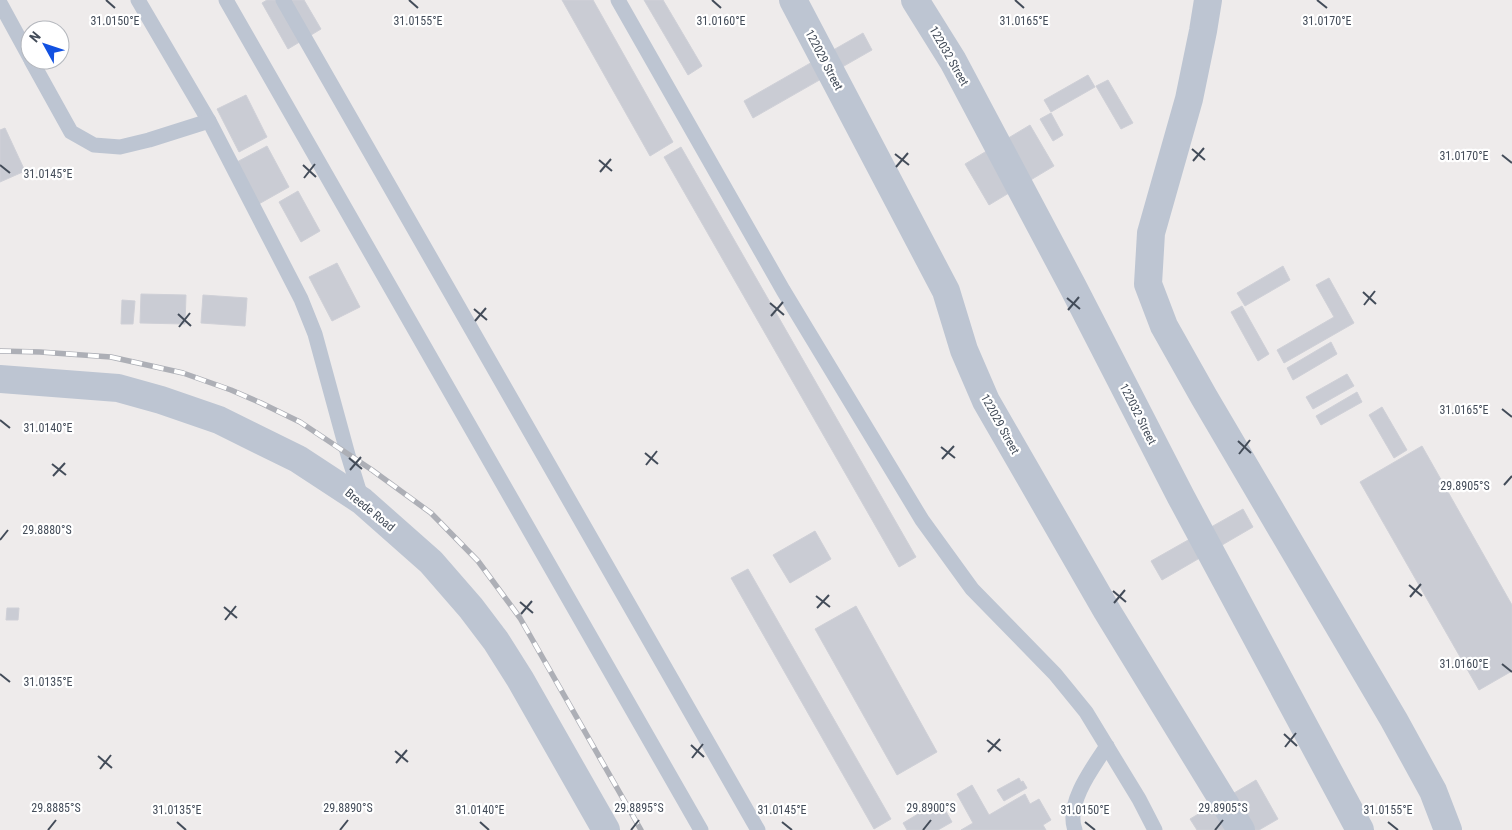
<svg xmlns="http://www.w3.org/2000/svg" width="1512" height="830" font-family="'Roboto Condensed',sans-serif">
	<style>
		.building { fill: #caccd4; stroke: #cfd0d7 }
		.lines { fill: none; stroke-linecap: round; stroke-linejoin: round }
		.service { stroke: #bdc5d2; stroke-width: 15 }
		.minor { stroke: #bdc5d2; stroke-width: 28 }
		.rail-casing { stroke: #adafb6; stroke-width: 5.5 }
		.rail { stroke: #fff; stroke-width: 4; stroke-dasharray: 11; stroke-linecap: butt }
		.ticks { fill: none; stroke: #434c59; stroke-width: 2 }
		.labels { text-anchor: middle; stroke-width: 4.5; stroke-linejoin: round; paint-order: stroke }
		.street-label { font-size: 12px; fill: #434c59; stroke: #fff }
		.ticks-label { font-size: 12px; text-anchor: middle; fill: #434c59; stroke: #fff; stroke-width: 4.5; stroke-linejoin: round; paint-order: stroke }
	</style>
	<rect width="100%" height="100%" fill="#eeebeb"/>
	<g class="building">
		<polygon points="267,0 304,0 321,29 288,49 262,3"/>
		<polygon points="562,0 593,0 673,142 650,156"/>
		<polygon points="644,0 663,0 702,66 688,75"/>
		<polygon points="863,33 872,50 753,118 744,101"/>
		<polygon points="1088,75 1095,87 1051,112 1044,100"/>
		<polygon points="1108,80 1133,123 1121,129 1096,86"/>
		<polygon points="246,95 267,137 239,152 217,109"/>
		<polygon points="1051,113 1063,135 1053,141 1040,119"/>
		<polygon points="1030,125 1054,166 989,205 965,164"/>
		<polygon points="5,128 25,171 0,182 0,130"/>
		<polygon points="267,146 289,187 257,205 235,163"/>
		<polygon points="681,147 916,557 899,567 664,157"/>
		<polygon points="298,191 320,231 301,242 279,202"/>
		<polygon points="337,263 360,307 332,321 309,277"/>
		<polygon points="1283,266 1290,280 1245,306 1237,293"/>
		<polygon points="1329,278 1354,323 1284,363 1277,350 1334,317 1316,285"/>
		<polygon points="141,294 186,295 185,324 140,323"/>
		<polygon points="203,295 247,298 245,326 201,323"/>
		<polygon points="122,300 135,301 133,324 121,324"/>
		<polygon points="1242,306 1269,354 1258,361 1231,312"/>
		<polygon points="1331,342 1337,354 1293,380 1287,368"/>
		<polygon points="1347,374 1354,386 1313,409 1306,397"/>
		<polygon points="1357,392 1362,402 1321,425 1316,416"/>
		<polygon points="1382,407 1407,450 1394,458 1369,415"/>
		<polygon points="1422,446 1512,605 1512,671 1479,690 1360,482"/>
		<polygon points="1243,509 1253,527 1162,580 1151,561"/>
		<polygon points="815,531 831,559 790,583 773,555"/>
		<polygon points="748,569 891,819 874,829 731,578"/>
		<polygon points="856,606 937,752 897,775 815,629"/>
		<polygon points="7,608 19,608 18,620 6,620"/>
		<polygon points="1019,778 1021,782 1023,781 1027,788 1004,801 997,790"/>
		<polygon points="1256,780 1278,819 1259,830 1197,830 1190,819"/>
		<polygon points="972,785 989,815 1025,794 1030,804 1039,799 1051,820 1043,825 1046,830 961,830 973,823 957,794"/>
		<polygon points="940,801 952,822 938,830 907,830 903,823"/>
	</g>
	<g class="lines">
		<g class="service">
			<polyline points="138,0 209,121 301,299 315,334 348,455 362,500"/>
			<polyline points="226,0 701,830"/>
			<polyline points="283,0 758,830"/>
			<polyline points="618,0 783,290 922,520 972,589 1055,674 1086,712 1139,799 1155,830"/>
			<polyline points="0,3 30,58"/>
			<polyline points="31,60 71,132 94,145 120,147 149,140 209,121"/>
			<path d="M1075,830C1065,804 1093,767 1107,746"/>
		</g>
		<g class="minor">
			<polyline points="793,0 946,291 964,350 986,401 1107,611 1241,830"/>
			<polyline points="915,0 953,61 1073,287 1181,497 1360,830"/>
			<polyline points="1208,0 1203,31 1189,99 1151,233 1148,284 1164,326 1204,397 1394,720 1433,791 1448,830"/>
			<polyline points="0,379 118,388 161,400 219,420 298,459 362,501 431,562 471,608 496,641 520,679 606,830"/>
		</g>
		<defs>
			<polyline id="rail" points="0,351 40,352 111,357 183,373 231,390 261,403 300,422 372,470 431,513 478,561 520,618 641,830"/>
		</defs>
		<use href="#rail" class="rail-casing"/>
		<use href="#rail" class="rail"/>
	</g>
	<path class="ticks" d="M106,0L115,8M409,0L418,8M712,0L721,8M1015,0L1024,8M1317,0L1327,8M1192,149L1205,160M895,154L909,165M1502,155L1512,163M599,160L612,171M1193,161L1204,148M0,165L10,173M303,165L316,177M896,167L908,153M600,172L611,159M304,178L315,164M1363,292L1376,304M1067,298L1080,309M770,303L784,315M1364,305L1375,291M474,309L487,320M1068,310L1079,297M178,314L191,326M771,316L783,302M475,321L486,308M179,327L190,313M1502,409L1512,417M0,420L10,428M1238,441L1251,453M941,447L955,458M645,453L658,464M1239,454L1250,440M349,458L362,469M942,459L954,446M52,464L66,475M646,465L657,451M350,470L361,457M53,476L65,463M1504,485L1512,476M0,540L8,530M1409,585L1422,596M1113,591L1126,602M816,596L830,607M1410,597L1421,584M520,602L533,613M1114,603L1125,590M224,607L237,618M817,608L829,595M521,614L532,601M225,620L236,606M1502,664L1512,672M0,674L10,682M1284,734L1297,746M987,740L1001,751M691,745L704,757M1285,747L1296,733M395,751L408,762M988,752L1000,739M98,756L112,768M692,758L703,744M396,763L407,750M100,769L111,755M177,822L186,830M480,822L489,830M782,822L792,830M1085,822L1095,830M1388,822L1398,830M48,830L56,820M340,830L348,820M631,830L639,820M923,830L931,820M1215,830L1223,820"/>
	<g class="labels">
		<g class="street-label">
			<text transform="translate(949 56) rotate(60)" y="4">122032 Street</text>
			<text transform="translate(824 60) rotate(62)" y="4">122029 Street</text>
			<text transform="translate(1138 414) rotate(63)" y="4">122032 Street</text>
			<text transform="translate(1000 424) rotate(61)" y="4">122029 Street</text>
			<text transform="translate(370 510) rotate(39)" y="4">Breede Road</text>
		</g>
	</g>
	<g class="ticks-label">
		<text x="721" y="25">31.0160°E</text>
		<text x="1327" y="25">31.0170°E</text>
		<text x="115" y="25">31.0150°E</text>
		<text x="418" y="25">31.0155°E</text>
		<text x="1024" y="25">31.0165°E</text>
		<text x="1464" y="160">31.0170°E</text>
		<text x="48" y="178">31.0145°E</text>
		<text x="1464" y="414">31.0165°E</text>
		<text x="48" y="432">31.0140°E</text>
		<text x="1465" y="490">29.8905°S</text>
		<text x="47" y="534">29.8880°S</text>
		<text x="1464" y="668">31.0160°E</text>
		<text x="48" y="686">31.0135°E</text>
		<text x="56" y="812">29.8885°S</text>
		<text x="348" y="812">29.8890°S</text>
		<text x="639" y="812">29.8895°S</text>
		<text x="931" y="812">29.8900°S</text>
		<text x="1223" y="812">29.8905°S</text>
		<text x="177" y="814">31.0135°E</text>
		<text x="480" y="814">31.0140°E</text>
		<text x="782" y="814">31.0145°E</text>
		<text x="1085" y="814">31.0150°E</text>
		<text x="1388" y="814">31.0155°E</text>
	</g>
	<g transform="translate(45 45) rotate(310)"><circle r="24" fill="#ffffff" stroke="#b4b7bd"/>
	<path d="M0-4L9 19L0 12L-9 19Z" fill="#1251e1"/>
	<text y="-8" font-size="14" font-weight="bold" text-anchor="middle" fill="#434c59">N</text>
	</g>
</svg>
